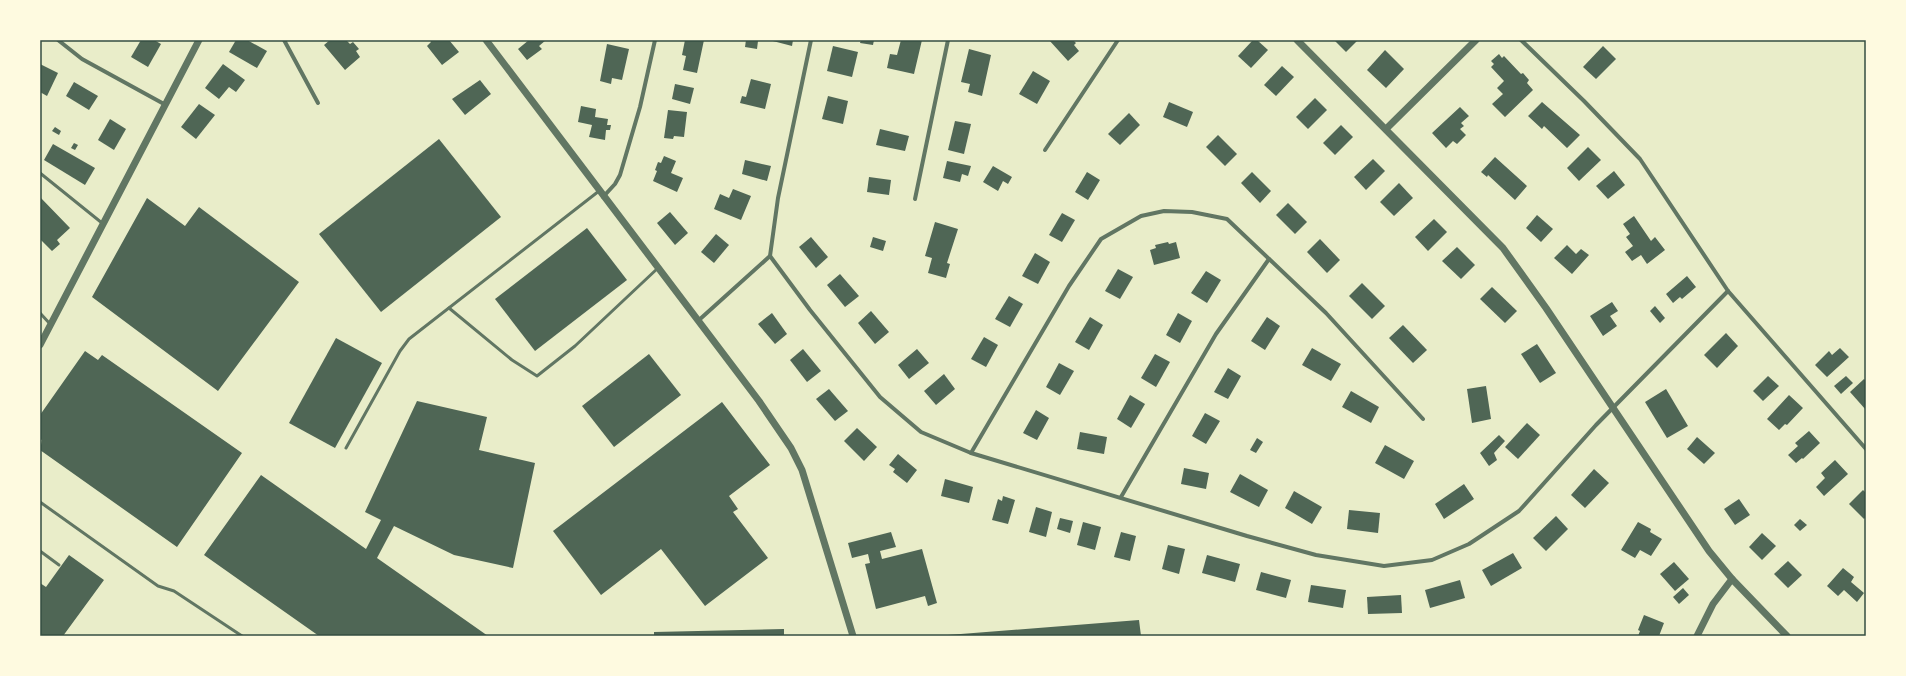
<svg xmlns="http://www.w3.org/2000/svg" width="1906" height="676" font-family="'Fira Sans Condensed',sans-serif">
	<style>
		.building { fill: #4f6655 }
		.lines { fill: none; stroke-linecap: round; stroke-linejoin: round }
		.service { stroke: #617663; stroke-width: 3 }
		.minor { stroke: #617663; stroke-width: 4 }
		.tertiary { stroke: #617663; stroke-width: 7 }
		.neatline { fill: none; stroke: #344e41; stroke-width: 1.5 }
	</style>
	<rect width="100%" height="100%" fill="#e9edc9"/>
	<g class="building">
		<polygon points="141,40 154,40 161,44 148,67 131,57"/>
		<polygon points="236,40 247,40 267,51 257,68 229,52"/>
		<polygon points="330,40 346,40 350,44 353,42 359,49 356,51 360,57 345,70 324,45"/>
		<polygon points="430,40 449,40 459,52 442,65 427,46 431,42"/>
		<polygon points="529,40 546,40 539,46 542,49 527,60 518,49"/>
		<polygon points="685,40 704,40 697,73 683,70 686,56 682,55"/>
		<polygon points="746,40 758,41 757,49 745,47"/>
		<polygon points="769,40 793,40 792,46"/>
		<polygon points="861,40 874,40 873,45 860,43"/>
		<polygon points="901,40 922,40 914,74 887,68 890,54 897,55"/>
		<polygon points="1049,40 1073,40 1076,43 1074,45 1079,51 1068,61"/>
		<polygon points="1253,40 1257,40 1268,50 1251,68 1238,56"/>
		<polygon points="1334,40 1358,40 1346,52"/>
		<polygon points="607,44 629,49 622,80 612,78 611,84 600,81"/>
		<polygon points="833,46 858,52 852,77 827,71"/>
		<polygon points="1603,46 1616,59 1596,79 1583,67"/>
		<polygon points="969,49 991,55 982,96 968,92 970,84 961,82"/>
		<polygon points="1385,50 1404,69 1386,88 1367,70"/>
		<polygon points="1499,54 1502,58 1504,56 1521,74 1523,73 1529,80 1527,83 1533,90 1505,117 1492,104 1503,94 1497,88 1504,81 1491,67 1494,64 1491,61"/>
		<polygon points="40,64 58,73 47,96 40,92"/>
		<polygon points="223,64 245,80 236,92 229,87 219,99 205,88"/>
		<polygon points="1282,66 1294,77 1276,96 1264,85"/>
		<polygon points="1033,71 1050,81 1037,104 1019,94"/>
		<polygon points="751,79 771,84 765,109 740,103 742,96 746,97"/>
		<polygon points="480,80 491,94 465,115 452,99"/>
		<polygon points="74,82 98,96 89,110 66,96"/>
		<polygon points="675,84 694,88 690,104 672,99"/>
		<polygon points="828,96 848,101 843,124 822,119"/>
		<polygon points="1315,98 1327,110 1308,129 1296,117"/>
		<polygon points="1169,102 1193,112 1187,127 1163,117"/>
		<polygon points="1542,102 1580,135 1567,148 1544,126 1542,129 1528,116"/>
		<polygon points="199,104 215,115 196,139 181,127"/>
		<polygon points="581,106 596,109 595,117 608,119 607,125 611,125 610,130 606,130 605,140 589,137 592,125 578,122"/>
		<polygon points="1460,107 1469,116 1461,123 1464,126 1460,129 1466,135 1457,144 1453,141 1446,148 1432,133"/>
		<polygon points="668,110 687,112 684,137 674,136 673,139 664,138"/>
		<polygon points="1129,113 1140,125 1120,145 1108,134"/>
		<polygon points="110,119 126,129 114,150 98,140"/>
		<polygon points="955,121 971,124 964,154 948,150"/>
		<polygon points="1341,125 1353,137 1335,155 1323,143"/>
		<polygon points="55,127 61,131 59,135 52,131"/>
		<polygon points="880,129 909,136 905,151 876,145"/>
		<polygon points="1218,135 1237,154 1225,166 1206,147"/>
		<polygon points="439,139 501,217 381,312 319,234"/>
		<polygon points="74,143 78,145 75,150 71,148"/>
		<polygon points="53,144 95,168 85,185 44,160"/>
		<polygon points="1588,147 1601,160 1579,181 1567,168"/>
		<polygon points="664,156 676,161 671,173 683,178 677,192 653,181 657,171 655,170 658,162 661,163"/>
		<polygon points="1495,157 1527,186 1515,200 1488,175 1487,177 1481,172"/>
		<polygon points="1373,159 1385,171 1366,190 1354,177"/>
		<polygon points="745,160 771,166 767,181 742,174"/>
		<polygon points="947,161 971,166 968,176 962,174 960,182 943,178"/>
		<polygon points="993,166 1012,177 1008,184 1003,181 998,191 983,182"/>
		<polygon points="1614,171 1625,185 1608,199 1596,186"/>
		<polygon points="1087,172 1100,180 1088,200 1075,192"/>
		<polygon points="1252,172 1271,191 1260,203 1241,183"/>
		<polygon points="869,177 891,180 889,195 867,192"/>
		<polygon points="1399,183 1413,198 1394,216 1380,202"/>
		<polygon points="733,189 751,196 741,220 714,209 720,194 729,198"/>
		<polygon points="40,197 70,228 57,240 60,244 52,251 40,239"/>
		<polygon points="147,198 185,226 199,207 299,282 218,391 92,297"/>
		<polygon points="1288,203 1307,222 1295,234 1276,215"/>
		<polygon points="670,212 688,233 675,245 657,223"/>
		<polygon points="1062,213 1075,220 1062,242 1049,235"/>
		<polygon points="1537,215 1553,229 1541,242 1526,228"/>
		<polygon points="1634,216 1651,241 1655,237 1665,250 1647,264 1641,255 1632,261 1625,252 1633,246 1626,237 1630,234 1623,224"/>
		<polygon points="1434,219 1447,232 1428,251 1415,237"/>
		<polygon points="935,222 958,229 947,263 950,264 946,278 928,273 932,258 925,256"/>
		<polygon points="587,228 627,280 535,351 495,299"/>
		<polygon points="716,234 729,245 714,263 701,252"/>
		<polygon points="811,237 828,257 816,268 799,247"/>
		<polygon points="873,237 886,241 883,251 870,247"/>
		<polygon points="1320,239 1340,260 1327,273 1307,252"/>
		<polygon points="1168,242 1169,244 1176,242 1180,258 1154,265 1150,250 1156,248 1155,245"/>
		<polygon points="1567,245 1576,254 1581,249 1589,255 1572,274 1554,258"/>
		<polygon points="1457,247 1475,265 1461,279 1442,261"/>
		<polygon points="1035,253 1050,262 1038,284 1022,276"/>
		<polygon points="1118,269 1133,277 1120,299 1105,291"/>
		<polygon points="1206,271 1221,280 1207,303 1191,293"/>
		<polygon points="840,274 859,296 845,307 827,285"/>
		<polygon points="1687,276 1696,287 1682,299 1680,297 1673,303 1666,294"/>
		<polygon points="1362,283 1385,306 1372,319 1349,296"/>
		<polygon points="1492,287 1517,311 1505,323 1480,299"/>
		<polygon points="1009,296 1023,304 1010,327 995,319"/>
		<polygon points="1612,302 1618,311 1610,316 1617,326 1603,336 1590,316"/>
		<polygon points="1655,306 1665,318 1660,323 1650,311"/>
		<polygon points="871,311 889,332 875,344 858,323"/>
		<polygon points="772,313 787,334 775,344 758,324"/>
		<polygon points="1178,313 1192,321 1180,343 1166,335"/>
		<polygon points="1090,317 1103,325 1089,350 1075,342"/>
		<polygon points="1267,317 1280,326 1265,350 1251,341"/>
		<polygon points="1403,325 1427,350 1413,363 1389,338"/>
		<polygon points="1726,333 1738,346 1717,368 1704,355"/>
		<polygon points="984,337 998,345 986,367 971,359"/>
		<polygon points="336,338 382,363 335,448 289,423"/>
		<polygon points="1537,344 1556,373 1540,383 1521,354"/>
		<polygon points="1312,348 1341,364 1331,381 1302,365"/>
		<polygon points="1840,348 1849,357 1827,377 1815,365 1829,351 1832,355"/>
		<polygon points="803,349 821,371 807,382 790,360"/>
		<polygon points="917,349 929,363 909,379 898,365"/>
		<polygon points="85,351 98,360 102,355 242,453 177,547 40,450 42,440 40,439 40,415"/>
		<polygon points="649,354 681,395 614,447 582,406"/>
		<polygon points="1155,354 1170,362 1156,387 1141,378"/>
		<polygon points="1059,363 1074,371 1060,395 1046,387"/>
		<polygon points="1228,368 1241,376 1228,399 1214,392"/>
		<polygon points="944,374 955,389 936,405 924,391"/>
		<polygon points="1768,376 1779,386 1763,401 1753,391"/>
		<polygon points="1846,376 1853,383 1841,394 1834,386"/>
		<polygon points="1864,379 1866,381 1866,410 1850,392"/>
		<polygon points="1486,386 1491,419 1472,423 1467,389"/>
		<polygon points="829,389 848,411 835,421 816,399"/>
		<polygon points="1666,389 1688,426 1667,438 1645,402"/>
		<polygon points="1351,391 1379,407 1371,423 1342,407"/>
		<polygon points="1130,395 1145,404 1131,428 1117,419"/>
		<polygon points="1789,395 1803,408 1787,425 1785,424 1779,430 1767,419"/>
		<polygon points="417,401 487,417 479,450 535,463 513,568 454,555 394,526 377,558 488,636 319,636 204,555 261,475 366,549 381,520 365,512"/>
		<polygon points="722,402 770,465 729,496 738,509 733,512 768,558 705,606 661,549 601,595 553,531"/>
		<polygon points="1036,410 1049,418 1037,440 1023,433"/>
		<polygon points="1205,413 1220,421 1206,444 1192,436"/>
		<polygon points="1527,423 1540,435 1518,459 1505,447"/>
		<polygon points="857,428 877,447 864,461 844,441"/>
		<polygon points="1809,431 1820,443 1803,459 1802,458 1796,463 1788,455 1798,446 1795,443"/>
		<polygon points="1080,432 1107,437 1104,454 1077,449"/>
		<polygon points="1499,435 1505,441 1494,453 1497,460 1489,466 1480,453"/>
		<polygon points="1697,437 1715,453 1704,464 1687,449"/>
		<polygon points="1257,438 1263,442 1256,453 1250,450"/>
		<polygon points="1385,445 1414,461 1404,479 1375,463"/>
		<polygon points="898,454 917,470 907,483 893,472 895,469 889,465"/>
		<polygon points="1835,460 1848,474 1824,496 1816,487 1825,478 1821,473"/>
		<polygon points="1184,468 1209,473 1206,489 1181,484"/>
		<polygon points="1594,469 1609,483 1585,508 1571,495"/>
		<polygon points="1240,474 1268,490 1259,507 1230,492"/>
		<polygon points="945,479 973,487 969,503 941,496"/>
		<polygon points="1464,484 1474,499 1444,519 1435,504"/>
		<polygon points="1863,490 1866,493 1866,517 1864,519 1849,504"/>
		<polygon points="1294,491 1322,507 1312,524 1285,508"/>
		<polygon points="1003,496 1015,500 1008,524 992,520 998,499 1002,501"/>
		<polygon points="1739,499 1750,515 1735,525 1724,509"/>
		<polygon points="1036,507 1052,512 1046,537 1029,532"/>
		<polygon points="1349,510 1380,513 1378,533 1347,529"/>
		<polygon points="1556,516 1568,529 1546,551 1533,538"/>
		<polygon points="1060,518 1073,521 1070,533 1057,529"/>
		<polygon points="1800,519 1807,525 1800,531 1794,525"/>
		<polygon points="1083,522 1101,527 1095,550 1077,545"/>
		<polygon points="1638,522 1651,529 1650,532 1662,539 1651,556 1640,550 1635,558 1621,550"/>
		<polygon points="891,532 896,547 880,551 882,559 922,549 937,603 928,606 925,596 876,609 865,564 870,563 868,554 852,558 848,543"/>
		<polygon points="1121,532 1136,536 1130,561 1114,557"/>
		<polygon points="1762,533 1776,546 1762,560 1749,547"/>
		<polygon points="1168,545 1185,549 1179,574 1162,569"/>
		<polygon points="1513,553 1522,568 1491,586 1482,570"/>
		<polygon points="69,555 104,580 63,636 40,636 40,583 46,587"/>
		<polygon points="1207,555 1240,564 1235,582 1202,573"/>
		<polygon points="1788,561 1802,575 1788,588 1774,574"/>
		<polygon points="1674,562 1689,579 1675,591 1660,574"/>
		<polygon points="1843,568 1854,577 1851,582 1864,593 1857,602 1844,590 1838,596 1827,586"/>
		<polygon points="1261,572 1291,580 1286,598 1256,590"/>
		<polygon points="1460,580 1465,598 1430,608 1425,590"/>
		<polygon points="1311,585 1346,590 1343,608 1308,602"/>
		<polygon points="1683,588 1689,595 1679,604 1673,597"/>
		<polygon points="1401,595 1402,613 1368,614 1367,597"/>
		<polygon points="1644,615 1664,623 1659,636 1638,636 1640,631 1638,630"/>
		<polygon points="1139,620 1141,636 948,636 948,635"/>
		<polygon points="784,629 784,636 654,636 654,632"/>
	</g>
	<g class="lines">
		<g class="service">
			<polyline points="40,173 102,223"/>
			<polyline points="449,308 512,360 537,376 575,346 658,268"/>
			<polyline points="40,313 51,325"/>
			<polyline points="346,448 400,351 409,339 599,191"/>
			<polyline points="40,502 158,586 174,591 242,636"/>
			<polyline points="40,551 59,565"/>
		</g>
		<g class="minor">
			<polyline points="58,40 82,59 164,104"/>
			<polyline points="284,40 318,103"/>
			<polyline points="1521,40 1584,101 1640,159 1728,291 1866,449"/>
			<polyline points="1045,150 1118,40"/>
			<polyline points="603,197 615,184 620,175 640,107 655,40"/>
			<polyline points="915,199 948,40"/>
			<polyline points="770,256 810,310 880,397 921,432 971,453 1247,536 1316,555 1384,566 1432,560 1469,544 1519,511 1596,425 1728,291"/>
			<polyline points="699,320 770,256 778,198 811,40"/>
			<polyline points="971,453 1069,286 1101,239 1141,216 1164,211 1192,212 1227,219 1326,313 1423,419"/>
			<polyline points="1121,497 1216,334 1269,259"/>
		</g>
		<g class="tertiary">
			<polyline points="486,40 759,401 791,448 802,470 853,636"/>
			<polyline points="1297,40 1503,248 1546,308 1709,551 1732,579 1787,636"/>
			<polyline points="1386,129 1476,40"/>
			<polyline points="40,345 199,40"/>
			<polyline points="1697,636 1713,604 1732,579"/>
		</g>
	</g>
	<rect width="1906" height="676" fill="none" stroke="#fefae0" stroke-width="82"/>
	<rect x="41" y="41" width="1824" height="594" class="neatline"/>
</svg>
